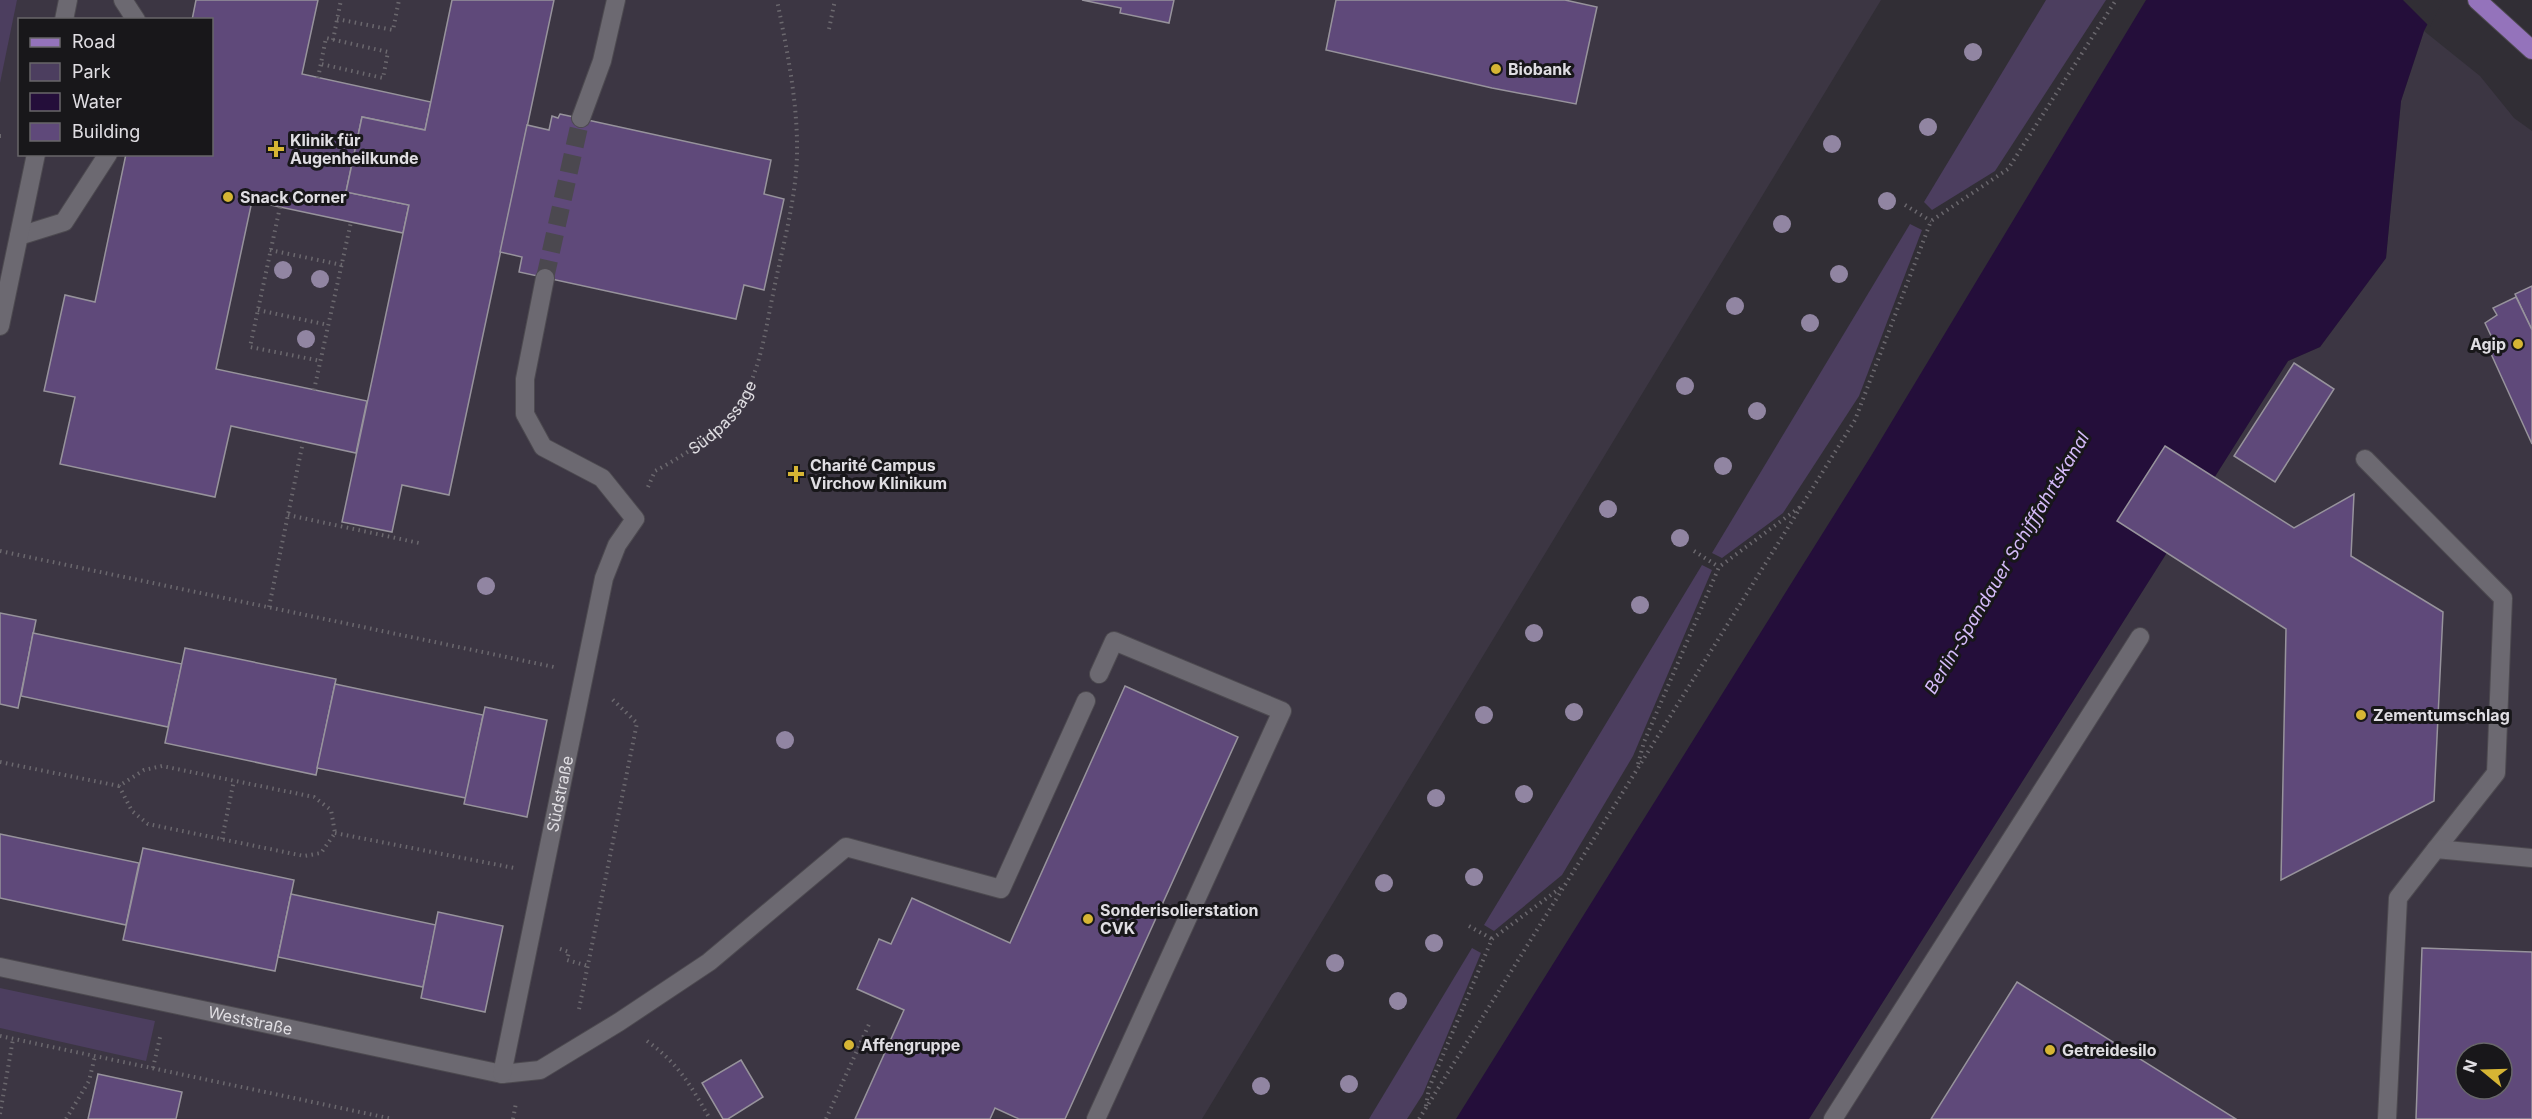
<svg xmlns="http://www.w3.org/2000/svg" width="2532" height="1119" font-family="Inter,sans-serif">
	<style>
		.built { fill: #3c3643; fill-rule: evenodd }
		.green { fill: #4c3e5f }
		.water { fill: #240e3a }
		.pier { fill: #312e35 }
		.building { fill: #5f497a; stroke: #97939c; stroke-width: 1.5; fill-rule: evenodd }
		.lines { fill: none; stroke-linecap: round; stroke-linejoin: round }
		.minor-tunnel { stroke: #4b484f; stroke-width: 18; stroke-dasharray: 18 9; stroke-linecap: butt }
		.minor-casing { stroke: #4d4a50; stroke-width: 20 }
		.major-casing { stroke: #4d4a50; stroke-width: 20 }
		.path { stroke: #6b686e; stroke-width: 4; stroke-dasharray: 1.5 4.5; stroke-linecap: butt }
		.minor { stroke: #6c6971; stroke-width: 18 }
		.major { stroke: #9473bb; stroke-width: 18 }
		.tree { fill: #9185a2 }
		.poi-dot { fill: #d6b534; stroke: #18171a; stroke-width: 2 }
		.labels { text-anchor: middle; stroke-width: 6; stroke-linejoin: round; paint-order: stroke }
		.poi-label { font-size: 16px; font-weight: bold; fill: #e0dee3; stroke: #18171a; text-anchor: start }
		.street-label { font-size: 16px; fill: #e0dee3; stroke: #18171a }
		.water-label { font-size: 18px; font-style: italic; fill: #d5bbf9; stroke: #18171a }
	</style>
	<rect width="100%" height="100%" fill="#312e35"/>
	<g class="built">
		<path d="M0,0H1881L1202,1119H0ZM20,20H212V154H20Z"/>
		<path d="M2424,31L2480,76L2514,118L2532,131V1119H1809L2288,361L2320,347L2386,258L2401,101ZM2466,1053H2502V1089H2466Z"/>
	</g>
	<g class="green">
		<polygon points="0,0 17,0 0,83"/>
		<polygon points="2046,0 2106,0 1995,171 1932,210 1924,202"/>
		<polygon points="1910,224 1922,230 1859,396 1783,513 1722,558 1712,553"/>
		<polygon points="1702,565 1712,570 1633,756 1562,875 1494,931 1484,925"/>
		<polygon points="1472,948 1481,953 1423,1094 1407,1119 1369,1119"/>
		<polygon points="0,988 155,1021 146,1061 0,1028"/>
	</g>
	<polygon class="water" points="2146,0 2440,0 2424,31 2401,101 2386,258 2320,347 2288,361 1809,1119 1456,1119 1871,456"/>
	<polygon class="pier" points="2403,0 2443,0 2430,27"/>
	<g class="building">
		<polygon points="196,0 318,0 302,74 431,102 425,130 362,117 346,192 409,205 403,233 252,201 216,369 367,401 356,453 231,426 215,497 60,464 75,397 44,391 65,295 95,302 126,154 212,154 212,20 192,20"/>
		<polygon points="452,0 554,0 449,495 402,485 392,532 342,522 409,205 346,192 362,117 425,130"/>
		<polygon points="1082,0 1174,0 1169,23 1120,13 1121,8"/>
		<polygon points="1336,0 1565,0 1597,7 1576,104 1492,88 1326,50"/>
		<polygon points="560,114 771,160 764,194 784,199 764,290 744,285 736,319 519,272 522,257 500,252 527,125 549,130 552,116 558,118"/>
		<polygon points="2532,286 2532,330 2515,294"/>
		<polygon points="2516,297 2532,330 2532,444 2487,345 2493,340 2485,323 2497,315 2493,308"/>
		<polygon points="2294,363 2334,389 2275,482 2234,456"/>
		<polygon points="2165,446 2294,528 2354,494 2351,556 2443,612 2434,801 2281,880 2286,629 2117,521"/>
		<polygon points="0,613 36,620 18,708 0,704"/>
		<polygon points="33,633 182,664 168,727 21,696"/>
		<polygon points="185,648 336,679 316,775 165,743"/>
		<polygon points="335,684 483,715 466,798 317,768"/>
		<polygon points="1125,686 1238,737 1065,1119 1019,1119 995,1108 990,1119 855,1119 904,1010 857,989 879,939 891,944 912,898 1010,943"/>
		<polygon points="485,707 547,720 527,817 464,804"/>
		<polygon points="0,834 139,863 126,925 0,898"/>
		<polygon points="143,848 294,880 275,971 123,940"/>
		<polygon points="291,894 436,925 423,987 278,957"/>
		<polygon points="438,912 503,926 485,1012 421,998"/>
		<path d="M2422,948L2532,952V1119H2416ZM2466,1053H2502V1089H2466Z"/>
		<polygon points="2017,982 2236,1119 1931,1119"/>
		<polygon points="741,1060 763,1097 728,1119 723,1119 702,1083"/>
		<polygon points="98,1074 182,1092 176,1119 88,1119"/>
	</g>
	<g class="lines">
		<polyline class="minor-tunnel" points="545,278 581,118"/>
		<defs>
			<g id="minor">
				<polyline points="123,0 136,20"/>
				<polyline points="64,20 68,0"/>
				<polyline points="581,118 602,61 616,0"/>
				<polyline points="19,236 64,222 108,154"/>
				<polyline points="0,326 36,154"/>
				<polyline points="2365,459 2503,598 2496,773 2436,849"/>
				<path id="s2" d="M0,967L502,1074L540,1070L619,1022L709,962L846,847L1001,889L1086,701"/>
				<path id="s3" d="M502,1074L604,578L617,545L635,519L602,478L543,447L525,414V379L545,278"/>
				<polyline points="1096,1119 1282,711 1114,641 1099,674"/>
				<polyline points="1833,1119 2140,637"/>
				<polyline points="2387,1119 2398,898 2436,849 2532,858"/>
			</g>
			<polyline id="major" points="2477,0 2532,50"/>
		</defs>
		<use href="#minor" class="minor-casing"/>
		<use href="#major" class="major-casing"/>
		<g class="path">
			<polyline points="337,19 393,30 399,0"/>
			<polyline points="829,29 835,0"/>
			<polyline points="333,40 341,0"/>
			<polyline points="318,78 326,38 388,52 383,78 321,64"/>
			<polyline points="0,136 1,136"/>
			<polyline points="1905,205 1931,221"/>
			<polyline points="280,207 250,347 321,361"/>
			<polyline points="270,250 342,265"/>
			<polyline points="258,310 328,325"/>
			<polyline points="314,390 351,222"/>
			<path id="s1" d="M648,487L655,471C687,454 728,428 745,395C761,364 766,328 773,294C782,248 796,201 797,154C798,103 787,50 777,0"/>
			<polyline points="288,515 419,543"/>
			<polyline points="0,551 554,667"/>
			<polyline points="1694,551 1719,567"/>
			<polyline points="269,607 303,442"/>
			<polyline points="0,762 119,786 144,770 162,766 314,797 331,810 335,833 321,853 304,856 148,824 132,811 119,786"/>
			<polyline points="1638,764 1644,742 1719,567 1800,507"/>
			<polyline points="335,833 514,868"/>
			<polyline points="222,839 234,780"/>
			<polyline points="1469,926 1492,939"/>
			<polyline points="560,949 569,952 567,960 588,966"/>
			<polyline points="579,1009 637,723 611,698"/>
			<polyline points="0,1036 393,1119"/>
			<path d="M647,1041C679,1064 691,1086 710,1119"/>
			<polyline points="153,1068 161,1033"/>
			<polyline points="1426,1106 1429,1088 1492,939 1563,886"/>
			<polyline points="0,1114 13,1039"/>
			<polyline points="66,1119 89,1081 95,1056"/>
			<polyline points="513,1119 516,1103"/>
			<polyline points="826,1119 870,1022"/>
			<polyline points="1419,1119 1855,420 1931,221 2008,169 2116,0"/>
		</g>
		<use href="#minor" class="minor"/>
		<use href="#major" class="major"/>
	</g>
	<g class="tree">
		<circle cx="1973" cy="52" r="9"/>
		<circle cx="1928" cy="127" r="9"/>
		<circle cx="1832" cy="144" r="9"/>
		<circle cx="1887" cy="201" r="9"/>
		<circle cx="1782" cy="224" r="9"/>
		<circle cx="283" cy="270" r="9"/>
		<circle cx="1839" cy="274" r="9"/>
		<circle cx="320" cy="279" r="9"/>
		<circle cx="1735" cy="306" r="9"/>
		<circle cx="1810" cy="323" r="9"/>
		<circle cx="306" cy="339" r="9"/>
		<circle cx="1685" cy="386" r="9"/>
		<circle cx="1757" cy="411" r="9"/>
		<circle cx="1723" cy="466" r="9"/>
		<circle cx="1608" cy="509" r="9"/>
		<circle cx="1680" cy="538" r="9"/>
		<circle cx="486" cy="586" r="9"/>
		<circle cx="1640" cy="605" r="9"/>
		<circle cx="1534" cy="633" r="9"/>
		<circle cx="1574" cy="712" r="9"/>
		<circle cx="1484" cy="715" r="9"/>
		<circle cx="785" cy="740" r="9"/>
		<circle cx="1524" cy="794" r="9"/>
		<circle cx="1436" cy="798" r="9"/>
		<circle cx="1474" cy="877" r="9"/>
		<circle cx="1384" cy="883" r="9"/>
		<circle cx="1434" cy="943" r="9"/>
		<circle cx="1335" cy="963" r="9"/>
		<circle cx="1398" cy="1001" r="9"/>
		<circle cx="1349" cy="1084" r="9"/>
		<circle cx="1261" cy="1086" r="9"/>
	</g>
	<g class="poi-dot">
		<circle cx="1496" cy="69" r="6"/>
		<path d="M273 140h6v6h6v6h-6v6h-6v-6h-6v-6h6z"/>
		<circle cx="228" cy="197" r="6"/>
		<circle cx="2518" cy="344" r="6"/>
		<path d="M793 465h6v6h6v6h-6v6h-6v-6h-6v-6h6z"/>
		<circle cx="2361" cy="715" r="6"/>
		<circle cx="1088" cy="919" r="6"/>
		<circle cx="849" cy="1045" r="6"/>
		<circle cx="2050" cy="1050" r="6"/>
	</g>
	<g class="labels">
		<g class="poi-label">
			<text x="1508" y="75">Biobank</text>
			<text x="290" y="146">Klinik für<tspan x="290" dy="18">Augenheilkunde</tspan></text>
			<text x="240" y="203">Snack Corner</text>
			<text x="2506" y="350" text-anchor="end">Agip</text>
			<text x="810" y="471">Charité Campus<tspan x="810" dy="18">Virchow Klinikum</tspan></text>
			<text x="2373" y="721">Zementumschlag</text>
			<text x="1100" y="916">Sonderisolierstation<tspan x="1100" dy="18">CVK</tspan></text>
			<text x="861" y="1051">Affengruppe</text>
			<text x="2062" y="1056">Getreidesilo</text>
		</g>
		<g class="street-label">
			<text dy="6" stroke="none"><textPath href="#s1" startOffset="105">Südpassage</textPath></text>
			<text dy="6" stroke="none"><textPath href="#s3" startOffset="286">Südstraße</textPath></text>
			<text dy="6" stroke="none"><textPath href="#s2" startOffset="256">Weststraße</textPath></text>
		</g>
		<g class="water-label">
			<text transform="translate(2007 563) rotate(-59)" y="6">Berlin-Spandauer Schifffahrtskanal</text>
		</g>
	</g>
	<rect x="18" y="18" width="195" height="138" fill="#18171a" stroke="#68676a" stroke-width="1.5"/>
	<rect x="30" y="38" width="30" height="9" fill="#9473bb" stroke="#68676a" stroke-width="1.5"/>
	<text x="72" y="48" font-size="18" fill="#e0dee3">Road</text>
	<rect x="30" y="63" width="30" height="18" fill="#4c3e5f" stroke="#68676a" stroke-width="1.5"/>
	<text x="72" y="78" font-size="18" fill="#e0dee3">Park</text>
	<rect x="30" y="93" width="30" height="18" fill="#240e3a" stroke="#68676a" stroke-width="1.5"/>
	<text x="72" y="108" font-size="18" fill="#e0dee3">Water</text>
	<rect x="30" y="123" width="30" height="18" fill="#5f497a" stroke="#68676a" stroke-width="1.5"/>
	<text x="72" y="138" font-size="18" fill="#e0dee3">Building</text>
	<g transform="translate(2484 1071) rotate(289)"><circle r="28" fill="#18171a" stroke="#68676a" stroke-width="1.5"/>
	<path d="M0-4.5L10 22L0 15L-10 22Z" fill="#d6b534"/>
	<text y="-9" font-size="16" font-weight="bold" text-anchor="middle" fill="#e0dee3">N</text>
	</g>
</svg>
